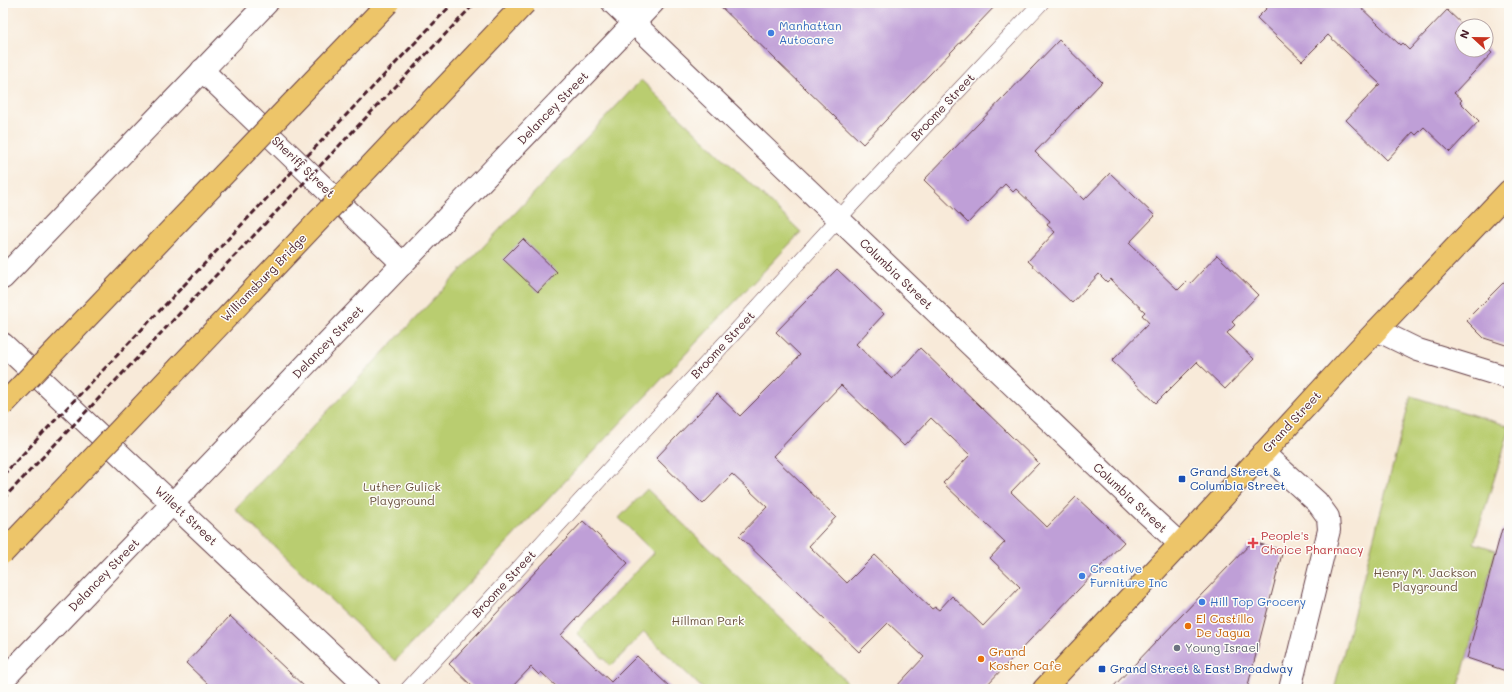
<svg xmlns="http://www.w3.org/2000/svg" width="1512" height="692" font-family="Mali,sans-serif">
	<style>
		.green { fill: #b9cd70; stroke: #82764e }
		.building { fill: #bf9fd7; fill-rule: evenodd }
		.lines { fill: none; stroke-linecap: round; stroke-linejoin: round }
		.service-casing { stroke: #643d45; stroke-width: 16 }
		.minor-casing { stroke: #643d45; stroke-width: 24 }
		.primary-casing { stroke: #643d45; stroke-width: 24 }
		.service { stroke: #fff; stroke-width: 15 }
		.minor { stroke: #fff; stroke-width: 22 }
		.primary { stroke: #edc569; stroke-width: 22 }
		.rail { stroke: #4a1f2b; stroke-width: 3; stroke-dasharray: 6 3; stroke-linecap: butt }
		.motorway-bridge-casing { stroke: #643d45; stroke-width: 24; stroke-linecap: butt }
		.motorway-bridge { stroke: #edc569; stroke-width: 22 }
		.shop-dot { fill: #3f7fe0; stroke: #fdfcf7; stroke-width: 1.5 }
		.transit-dot { fill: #1a4fb4; stroke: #fdfcf7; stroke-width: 1.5 }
		.health-dot { fill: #e0444e; stroke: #fdfcf7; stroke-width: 1.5 }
		.food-dot { fill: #e8710a; stroke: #fdfcf7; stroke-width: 1.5 }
		.worship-dot { fill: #6b7280; stroke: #fdfcf7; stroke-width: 1.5 }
		.labels { text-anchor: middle; stroke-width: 3; stroke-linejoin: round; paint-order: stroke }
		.shop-label { font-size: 12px; fill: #366cbe; stroke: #fdfcf7; text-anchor: start }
		.street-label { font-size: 12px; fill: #4a1f2b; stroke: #fdfcf7 }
		.transit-label { font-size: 12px; fill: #164399; stroke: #fdfcf7; text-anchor: start }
		.park-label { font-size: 12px; fill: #6b5340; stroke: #fdfcf7 }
		.health-label { font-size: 12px; fill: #be3a42; stroke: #fdfcf7; text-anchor: start }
		.food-label { font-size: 12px; fill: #c56008; stroke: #fdfcf7; text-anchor: start }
		.worship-label { font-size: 12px; fill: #5b616d; stroke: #fdfcf7; text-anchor: start }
	</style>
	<rect width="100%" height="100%" fill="#fdfcf7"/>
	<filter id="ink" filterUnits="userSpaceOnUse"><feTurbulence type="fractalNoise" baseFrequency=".025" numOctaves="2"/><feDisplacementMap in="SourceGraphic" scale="8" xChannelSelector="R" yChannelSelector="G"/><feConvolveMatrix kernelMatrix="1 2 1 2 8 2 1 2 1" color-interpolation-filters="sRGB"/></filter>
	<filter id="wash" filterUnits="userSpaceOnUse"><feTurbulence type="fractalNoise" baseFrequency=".012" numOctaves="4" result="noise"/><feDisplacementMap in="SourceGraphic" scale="16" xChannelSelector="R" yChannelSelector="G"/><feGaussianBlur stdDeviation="0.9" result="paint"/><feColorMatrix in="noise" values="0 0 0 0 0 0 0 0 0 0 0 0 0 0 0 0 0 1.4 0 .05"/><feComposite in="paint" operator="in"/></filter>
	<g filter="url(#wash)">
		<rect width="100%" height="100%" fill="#f8ead9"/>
		<g class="green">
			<polygon points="641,80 801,232 395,661 235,509"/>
			<polygon points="1411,396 1509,426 1509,432 1474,543 1496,550 1458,689 1334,689"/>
			<polygon points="647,489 854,689 703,689 644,632 611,666 577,633 654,553 619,518"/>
		</g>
		<g id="blocks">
			<g class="building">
				<polygon points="717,3 998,3 863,144"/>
				<polygon points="1272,3 1356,3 1400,45 1402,43 1409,50 1447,10 1464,26 1462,26 1462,50 1486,50 1486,47 1492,53 1454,93 1462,100 1460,102 1479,121 1450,152 1424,127 1416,135 1413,132 1387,160 1346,120 1380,84 1328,35 1302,61 1257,18"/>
				<polygon points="1059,40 1102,82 1035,152 1084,200 1110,173 1155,216 1129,243 1178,290 1187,281 1190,284 1217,255 1258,295 1232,322 1235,325 1227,333 1254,359 1225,389 1197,362 1156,403 1112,361 1149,323 1142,315 1145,312 1110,279 1107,282 1099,274 1072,303 1028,261 1055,232 1047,225 1050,221 1016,189 1013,192 1005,184 968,223 924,180"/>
				<polygon points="523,239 557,272 538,292 503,259"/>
				<path d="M837,269L884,314L856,344L892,379L920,348L1039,463L1011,492L1047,527L1076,497L1124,542L983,689H894L924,657L888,623L859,652L739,536L767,507L732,474L703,504L656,458L717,394L740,416L779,377L800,355L776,332ZM841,385L904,446L931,418L970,455L943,483L1005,542L990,558L1020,587L983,626L952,596L939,610L935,607L932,609L875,555L847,583L809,546L836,517L773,456Z"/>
				<polygon points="1509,277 1509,346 1484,338 1466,320"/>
				<polygon points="583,521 628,563 561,635 611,682 637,656 672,689 559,689 541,672 539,675 531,667 510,689 475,689 449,664"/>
				<polygon points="1502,529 1509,530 1509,672 1467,658"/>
				<polygon points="1252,542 1283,550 1247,689 1111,689"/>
				<polygon points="230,616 307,689 213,689 186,663"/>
			</g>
		</g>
	</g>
	<g filter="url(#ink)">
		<use href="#blocks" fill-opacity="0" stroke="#643d45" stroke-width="1"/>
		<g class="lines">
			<defs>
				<polyline id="service" points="408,689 854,202 1041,3"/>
				<g id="minor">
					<polyline points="613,3 1143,510 1180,544"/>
					<polyline points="202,70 403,264"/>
					<polyline points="3,278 267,3"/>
					<polyline points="1377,330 1418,350 1509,378"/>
					<polyline points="3,344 369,689"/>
					<polyline points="1263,453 1317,502 1328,517 1329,530 1290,689"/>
					<polyline points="3,680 653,3"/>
				</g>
				<polyline id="primary" points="1044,689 1180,544 1355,353 1509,191"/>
			</defs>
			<use href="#service" class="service-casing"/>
			<use href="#minor" class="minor-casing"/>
			<use href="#primary" class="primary-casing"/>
			<use href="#service" class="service"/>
			<use href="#minor" class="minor"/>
			<use href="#primary" class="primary"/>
			<g class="rail">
				<polyline points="3,475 453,3"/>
				<polyline points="3,499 475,3"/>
			</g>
			<defs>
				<g id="motorway-bridge">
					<polyline points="3,405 388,3"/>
					<polyline points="3,553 525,3"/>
				</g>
			</defs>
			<use href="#motorway-bridge" class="motorway-bridge-casing"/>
			<use href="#motorway-bridge" class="motorway-bridge"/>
		</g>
	</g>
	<g class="shop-dot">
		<circle cx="771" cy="33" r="4"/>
		<circle cx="1082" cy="576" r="4"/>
		<circle cx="1202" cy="602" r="4"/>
	</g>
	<g class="transit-dot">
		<rect x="1178" y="475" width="8" height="8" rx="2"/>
		<rect x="1098" y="665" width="8" height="8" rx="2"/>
	</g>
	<path class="health-dot" d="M1251 537h4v4h4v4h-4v4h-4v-4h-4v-4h4z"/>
	<g class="food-dot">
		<circle cx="1188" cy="626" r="4"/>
		<circle cx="981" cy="659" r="4"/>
	</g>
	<circle class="worship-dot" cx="1177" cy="648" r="4"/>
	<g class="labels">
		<g class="shop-label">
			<text x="779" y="30">Manhattan<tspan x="779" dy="14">Autocare</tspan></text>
			<text x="1090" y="573">Creative<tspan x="1090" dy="14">Furniture Inc</tspan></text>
			<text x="1210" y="606">Hill Top Grocery</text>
		</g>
		<g class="street-label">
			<text transform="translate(943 107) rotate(-47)" y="4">Broome Street</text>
			<text transform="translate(553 108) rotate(-46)" y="4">Delancey Street</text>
			<text transform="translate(303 167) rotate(44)" y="4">Sheriff Street</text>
			<text transform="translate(896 274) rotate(44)" y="4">Columbia Street</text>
			<text transform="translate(264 278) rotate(-46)" y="4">Williamsburg Bridge</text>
			<text transform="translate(328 342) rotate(-46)" y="4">Delancey Street</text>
			<text transform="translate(723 345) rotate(-47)" y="4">Broome Street</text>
			<text transform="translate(1292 422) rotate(-47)" y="4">Grand Street</text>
			<text transform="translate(1130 498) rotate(43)" y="4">Columbia Street</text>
			<text transform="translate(186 516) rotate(43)" y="4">Willett Street</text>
			<text transform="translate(104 575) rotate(-46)" y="4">Delancey Street</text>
			<text transform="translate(504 584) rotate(-47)" y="4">Broome Street</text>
		</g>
		<g class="transit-label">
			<text x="1190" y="476">Grand Street &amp;<tspan x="1190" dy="14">Columbia Street</tspan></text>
			<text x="1110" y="673">Grand Street &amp; East Broadway</text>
		</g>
		<g class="park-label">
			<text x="402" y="491">Luther Gulick<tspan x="402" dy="14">Playground</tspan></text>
			<text x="1425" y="577">Henry M. Jackson<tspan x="1425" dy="14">Playground</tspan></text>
			<text x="708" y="625">Hillman Park</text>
		</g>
		<g class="health-label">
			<text x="1261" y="540">People's<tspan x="1261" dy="14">Choice Pharmacy</tspan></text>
		</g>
		<g class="food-label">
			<text x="1196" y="623">El Castillo<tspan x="1196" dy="14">De Jagua</tspan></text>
			<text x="989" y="656">Grand<tspan x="989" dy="14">Kosher Cafe</tspan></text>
		</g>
		<g class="worship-label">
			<text x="1185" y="652">Young Israel</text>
		</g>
	</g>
	<rect width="1512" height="692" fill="none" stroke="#fdfcf7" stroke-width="16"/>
	<g transform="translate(1474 38) rotate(292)"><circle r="19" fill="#fdfcf7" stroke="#b5a4a5"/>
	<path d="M0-3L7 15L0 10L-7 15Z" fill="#c8321e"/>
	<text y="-6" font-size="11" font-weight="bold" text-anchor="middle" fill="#4a1f2b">N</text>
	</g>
</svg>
